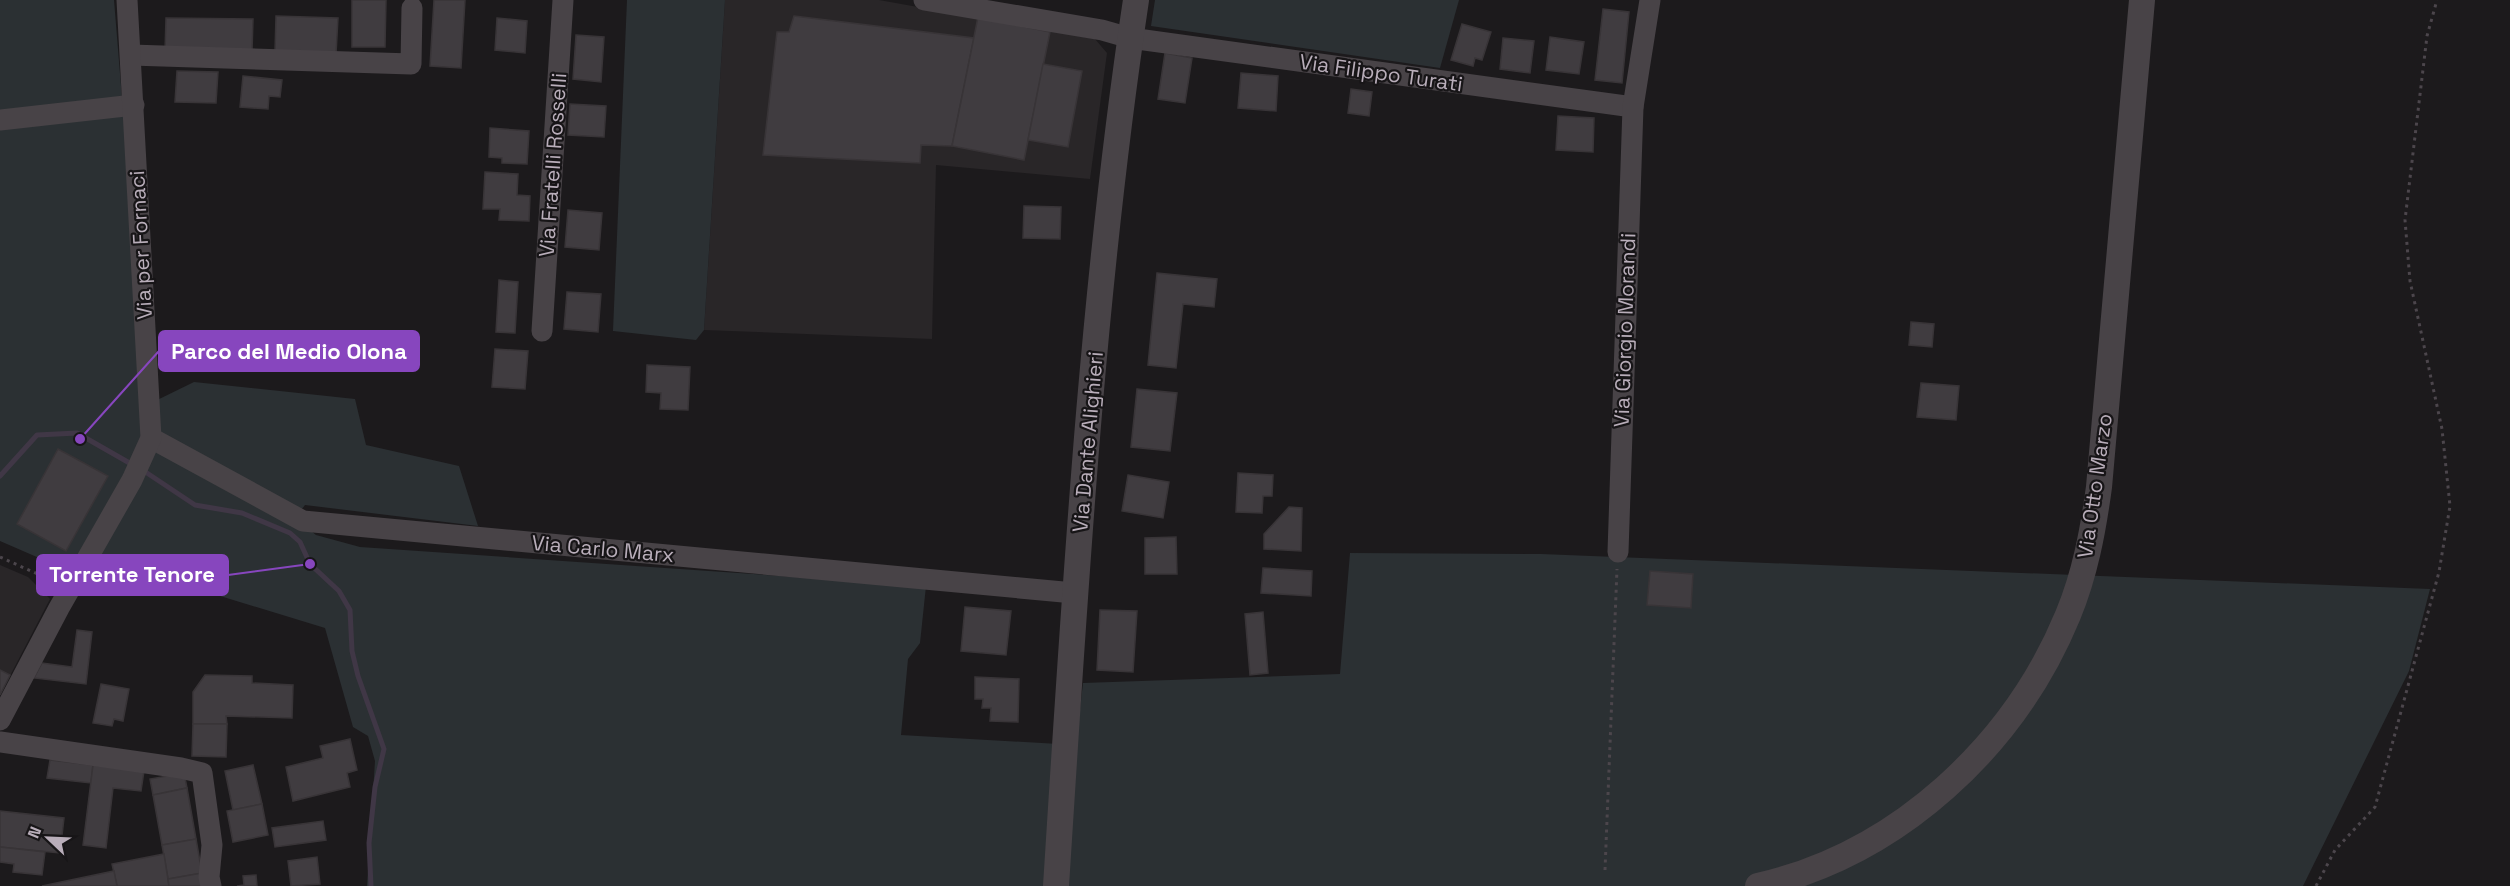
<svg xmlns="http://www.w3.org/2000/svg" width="2510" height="886" font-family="'Space Grotesk',sans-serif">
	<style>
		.built { fill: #292628 }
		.green { fill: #2b3033 }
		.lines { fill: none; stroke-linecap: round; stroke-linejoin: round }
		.stream { stroke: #403746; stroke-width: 5 }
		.building { fill: #403c40; stroke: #383437; stroke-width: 1.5 }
		.path { stroke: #4c464c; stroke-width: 3; stroke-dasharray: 3 4.5; stroke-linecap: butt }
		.minor { stroke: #484347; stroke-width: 21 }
		.tertiary { stroke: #484347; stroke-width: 26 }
		.labels { text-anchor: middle; stroke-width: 4.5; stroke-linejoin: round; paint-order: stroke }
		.street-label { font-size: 21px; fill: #b9aeba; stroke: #171517 }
		.leader { fill: none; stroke: #8746be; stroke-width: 2 }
		.callout-dot { fill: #8746be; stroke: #171517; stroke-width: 2 }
		.callout { fill: #8746be; stroke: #8746be; stroke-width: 2 }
		.callout-label { font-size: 22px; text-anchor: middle; font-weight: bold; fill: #fff }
	</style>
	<rect width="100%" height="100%" fill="#1c1a1c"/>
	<g class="built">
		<polygon points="725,0 879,0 1095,39 1107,53 1090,179 936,165 932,339 704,330"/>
		<polygon points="0,565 28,577 50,599 0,695"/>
	</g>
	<g class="green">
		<polygon points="0,0 114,0 147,405 194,382 355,399 366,445 459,466 478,526 305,505 295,518 316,535 360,547 926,586 920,643 908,659 901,735 1076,745 1083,683 1340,674 1350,553 1541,554 2430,589 2409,671 2303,886 367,886 375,761 368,736 353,727 325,628 80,553 69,571 0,541"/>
		<polygon points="627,0 725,0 704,330 696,340 613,331"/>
		<polygon points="1155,0 1459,0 1440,68 1151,26"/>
	</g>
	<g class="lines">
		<g class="stream">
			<polyline points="141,469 195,505 242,513 290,533 300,542 310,564 339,591 350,610 352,651 358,676 384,749 375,787 369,843 371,886"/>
			<polyline points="0,476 37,435 77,433 133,465"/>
		</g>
	</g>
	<g class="building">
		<polygon points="352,0 386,0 385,47 352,47"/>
		<polygon points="434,0 465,0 461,68 430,66"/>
		<polygon points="1603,9 1629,12 1622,83 1595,80"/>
		<polygon points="276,16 338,18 336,54 275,51"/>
		<polygon points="794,16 974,38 952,146 921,145 920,163 763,155 777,32 789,32"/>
		<polygon points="978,17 1050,32 1024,160 952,146"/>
		<polygon points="166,18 253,19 252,52 165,51"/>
		<polygon points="497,18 527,21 525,53 495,50"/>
		<polygon points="1462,24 1491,32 1482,60 1475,58 1473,66 1451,60"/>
		<polygon points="576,35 604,37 601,82 573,79"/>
		<polygon points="1550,37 1584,42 1579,74 1546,70"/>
		<polygon points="1503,38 1534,41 1530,73 1500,69"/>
		<polygon points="1165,53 1192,58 1185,103 1158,99"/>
		<polygon points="1043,64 1082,71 1068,147 1028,140"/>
		<polygon points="177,71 218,72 216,103 175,102"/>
		<polygon points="1241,73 1278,76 1276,111 1238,108"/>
		<polygon points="243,76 282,80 280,97 269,96 268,109 240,107"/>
		<polygon points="1351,89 1372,92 1369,116 1348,113"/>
		<polygon points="570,104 606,106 604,137 568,135"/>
		<polygon points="1558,116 1594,118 1593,152 1556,150"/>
		<polygon points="490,128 529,131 527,164 502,163 502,158 489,157"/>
		<polygon points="485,172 518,174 517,195 530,196 529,221 499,220 500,209 483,209"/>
		<polygon points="1024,206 1061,207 1060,239 1023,238"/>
		<polygon points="568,210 602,213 599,250 565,247"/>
		<polygon points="1157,273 1217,279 1214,307 1183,304 1176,368 1148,365"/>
		<polygon points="499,280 518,282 515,333 496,332"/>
		<polygon points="567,292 601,294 598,332 564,329"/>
		<polygon points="1911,322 1934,324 1932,347 1909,345"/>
		<polygon points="495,349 528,351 525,389 492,387"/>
		<polygon points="647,365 690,367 688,410 660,409 661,393 646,392"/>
		<polygon points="1921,383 1959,386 1956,420 1917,417"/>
		<polygon points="1137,389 1177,393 1170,451 1131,447"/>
		<polygon points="58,449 108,476 66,551 17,524"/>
		<polygon points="1238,473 1273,475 1272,496 1263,496 1262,513 1236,512"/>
		<polygon points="1128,475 1169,482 1163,518 1122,511"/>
		<polygon points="1289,507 1302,508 1301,551 1264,549 1264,534"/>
		<polygon points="1176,537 1177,574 1145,574 1145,538"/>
		<polygon points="1263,568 1312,571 1311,596 1261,593"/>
		<polygon points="1650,571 1693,574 1691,608 1647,605"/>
		<polygon points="965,607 1011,611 1006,655 961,651"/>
		<polygon points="1100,610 1137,611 1133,672 1097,670"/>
		<polygon points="1263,612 1268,673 1250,675 1245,614"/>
		<polygon points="77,630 92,632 86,684 34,678 42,663 72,667"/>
		<polygon points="0,670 10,675 0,695"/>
		<polygon points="205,675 252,676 252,683 293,685 292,718 226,716 227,724 193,724 193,692"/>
		<polygon points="975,677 1019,679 1018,722 990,721 991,708 982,708 983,699 975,699"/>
		<polygon points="101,684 129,689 123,721 114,719 112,726 93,723"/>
		<polygon points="193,724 227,724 226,757 192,756"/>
		<polygon points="350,739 357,770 347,773 350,787 293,801 286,767 323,758 320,746"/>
		<polygon points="50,760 93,765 91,783 47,778"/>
		<polygon points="93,765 144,771 141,791 113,788 106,848 83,845"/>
		<polygon points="253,765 262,804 233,810 225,771"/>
		<polygon points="184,773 187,788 153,795 150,779"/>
		<polygon points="187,788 196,839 162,845 153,795"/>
		<polygon points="262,804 268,835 233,842 227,811"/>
		<polygon points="0,811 64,818 60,853 0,847"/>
		<polygon points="323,821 326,840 275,847 272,828"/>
		<polygon points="196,839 202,873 168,879 162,845"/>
		<polygon points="0,847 45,852 42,875 13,872 14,864 0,862"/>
		<polygon points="164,854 169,886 117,886 112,864"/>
		<polygon points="317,857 320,884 291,886 288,861"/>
		<polygon points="114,871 117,886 42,886"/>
		<polygon points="202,873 204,886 169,886 168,879"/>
		<polygon points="256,875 257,886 237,886 244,885 243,876"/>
	</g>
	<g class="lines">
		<g class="path">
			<polyline points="0,557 53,581"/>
			<polyline points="1605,870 1617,569"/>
			<polyline points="2316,886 2335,850 2375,807 2439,572 2450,506 2442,429 2410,281 2405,220 2427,36 2437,0"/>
		</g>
		<g class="minor">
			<polyline points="924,0 1102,30 1130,38 1633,107"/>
			<polyline points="131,55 411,64 412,8"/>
			<polyline points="0,120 134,105"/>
			<polyline points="542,331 563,0"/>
			<polyline points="151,438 303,521 1074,593"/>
			<polyline points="1618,552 1633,107 1650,0"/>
			<polyline points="0,720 59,608 132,480 151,438 127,0"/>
			<polyline points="0,742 181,768 202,773 212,845 209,877 211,886"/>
		</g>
		<g class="tertiary">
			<path d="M1056,886C1075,590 1092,293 1136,0"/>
			<path d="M1758,886C1898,854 2014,746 2068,615C2085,574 2093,531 2099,487L2142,0"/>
		</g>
	</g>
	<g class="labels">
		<g class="street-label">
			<text transform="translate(1381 73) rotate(8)" y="7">Via Filippo Turati</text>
			<text transform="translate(553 165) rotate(-86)" y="7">Via Fratelli Rosselli</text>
			<text transform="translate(141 245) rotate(-93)" y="7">Via per Fornaci</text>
			<text transform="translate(1625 330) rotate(-88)" y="7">Via Giorgio Morandi</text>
			<text transform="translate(1088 442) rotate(-85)" y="7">Via Dante Alighieri</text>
			<text transform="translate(2095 486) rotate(-82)" y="7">Via Otto Marzo</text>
			<text transform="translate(603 549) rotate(5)" y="7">Via Carlo Marx</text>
		</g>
	</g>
	<path class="leader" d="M80 439L159 351M310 564L228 575"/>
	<g class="callout-dot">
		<circle cx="80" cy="439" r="6"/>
		<circle cx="310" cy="564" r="6"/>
	</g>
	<g class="callout">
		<rect x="159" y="331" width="260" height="40" rx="6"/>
		<rect x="37" y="555" width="191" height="40" rx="6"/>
	</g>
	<g class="callout-label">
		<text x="289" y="359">Parco del Medio Olona</text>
		<text x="132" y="582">Torrente Tenore</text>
	</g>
	<g transform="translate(48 838) rotate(293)" stroke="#171517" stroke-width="4.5" paint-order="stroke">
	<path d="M0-4.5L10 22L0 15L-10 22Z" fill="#b9aeba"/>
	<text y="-9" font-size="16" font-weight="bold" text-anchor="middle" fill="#b9aeba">N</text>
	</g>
</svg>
